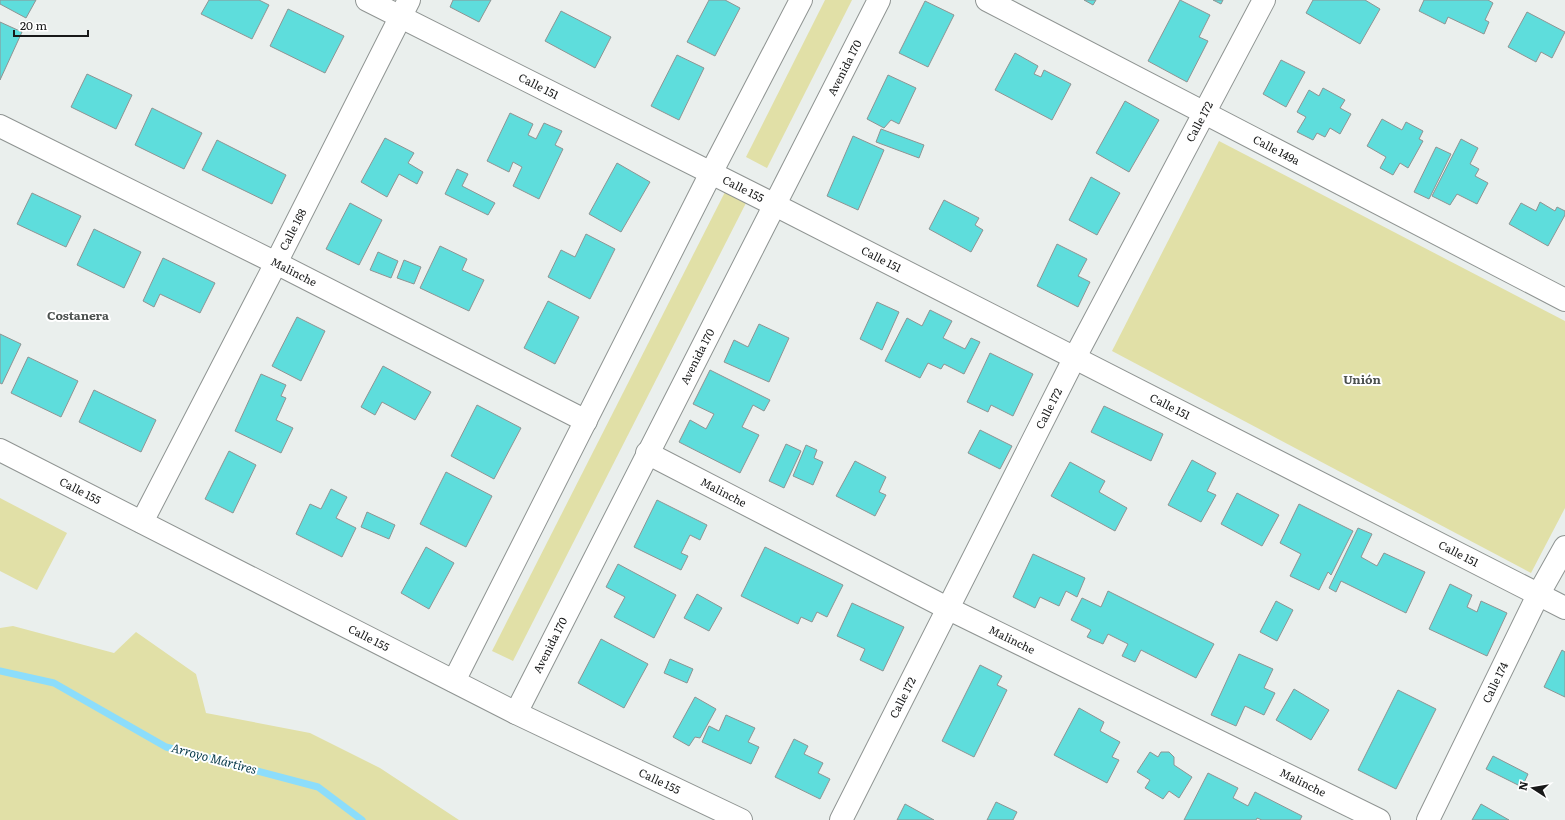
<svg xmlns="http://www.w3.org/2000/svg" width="1565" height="820" font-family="Literata,serif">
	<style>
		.green { fill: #e1e0a7 }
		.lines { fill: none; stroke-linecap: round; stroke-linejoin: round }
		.stream { stroke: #8cddfb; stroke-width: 7 }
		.building { fill: #5edddc; stroke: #8e9493 }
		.minor-casing { stroke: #8f9492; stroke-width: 24 }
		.tertiary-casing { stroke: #8f9492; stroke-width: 24 }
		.minor { stroke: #fff; stroke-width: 22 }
		.tertiary { stroke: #fff; stroke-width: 22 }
		.labels { text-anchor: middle; stroke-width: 4; stroke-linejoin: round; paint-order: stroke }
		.street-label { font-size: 11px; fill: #181919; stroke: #fff }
		.neighbourhood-label { font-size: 12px; font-weight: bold; fill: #4c514f; stroke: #fff }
		.water-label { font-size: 12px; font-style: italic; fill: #043747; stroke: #fff }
	</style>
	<rect width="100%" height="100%" fill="#eaefed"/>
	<g class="green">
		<polygon points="825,0 852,0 767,168 746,157"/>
		<polygon points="1219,141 1565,321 1565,508 1531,573 1112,351"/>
		<polygon points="725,192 746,203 513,661 492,651"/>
		<polygon points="0,498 67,533 37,590 0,571"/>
		<polygon points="13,626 114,653 136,632 196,674 206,713 310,733 380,768 459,820 0,820 0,628"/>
	</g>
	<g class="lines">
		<polyline class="stream" points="0,671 54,683 166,747 318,787 362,820"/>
	</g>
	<g class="building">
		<polygon points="0,0 36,0 26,18 0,4"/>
		<polygon points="209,0 259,0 269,5 252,39 201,14"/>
		<polygon points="453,0 491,0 479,22 450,7"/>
		<polygon points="709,0 725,0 740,8 715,56 687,42"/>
		<polygon points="1084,0 1096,0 1093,5"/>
		<polygon points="1180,0 1210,15 1199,37 1208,41 1187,82 1148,61"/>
		<polygon points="1213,0 1223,0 1221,4"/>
		<polygon points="1313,0 1365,0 1380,9 1360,44 1306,13"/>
		<polygon points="1424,0 1488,0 1493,3 1485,20 1489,22 1484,34 1448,17 1445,24 1419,11"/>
		<polygon points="925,1 954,15 928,67 899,53"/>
		<polygon points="288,9 344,36 325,73 270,46"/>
		<polygon points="561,11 611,37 595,68 545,41"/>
		<polygon points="1527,12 1565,32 1552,58 1541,52 1536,62 1508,47"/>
		<polygon points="0,22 22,32 0,80"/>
		<polygon points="1015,53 1038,66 1034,74 1041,77 1044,70 1071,84 1052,120 995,90"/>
		<polygon points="677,55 704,68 679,120 651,106"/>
		<polygon points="1281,60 1305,72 1286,107 1263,94"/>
		<polygon points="87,74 132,95 116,129 71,107"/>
		<polygon points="888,75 916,88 899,124 891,120 884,128 867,119"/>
		<polygon points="1323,88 1345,100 1340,108 1351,114 1340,134 1330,128 1325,137 1317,133 1313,140 1297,132 1306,117 1297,112 1309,90 1319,96"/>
		<polygon points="1125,101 1159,120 1129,172 1096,153"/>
		<polygon points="152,108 202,133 184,169 135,145"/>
		<polygon points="510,113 533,124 528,135 536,139 544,123 562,131 555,145 563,149 539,199 513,186 522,167 513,162 509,172 487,161"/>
		<polygon points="1382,119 1402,130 1406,122 1423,131 1419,139 1423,141 1408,168 1400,163 1393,175 1380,168 1386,157 1367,146"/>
		<polygon points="881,129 924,145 919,158 876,142"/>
		<polygon points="853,136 884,150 858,210 827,196"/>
		<polygon points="385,138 414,153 408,163 423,172 417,184 399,174 387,197 361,182"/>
		<polygon points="1461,139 1478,148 1470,164 1479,169 1475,176 1488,183 1477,204 1457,194 1450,205 1432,196"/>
		<polygon points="217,140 286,175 272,204 202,170"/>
		<polygon points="1436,147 1451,154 1429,199 1414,192"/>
		<polygon points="617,163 650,182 621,232 589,214"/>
		<polygon points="457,169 468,174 462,186 495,203 488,215 445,194"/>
		<polygon points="1091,177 1120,193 1097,235 1069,220"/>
		<polygon points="32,193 81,216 66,247 17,224"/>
		<polygon points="944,200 979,218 975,225 983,230 971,252 929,229"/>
		<polygon points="1540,202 1555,211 1557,207 1565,211 1565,215 1548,246 1509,224 1521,203 1536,211"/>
		<polygon points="350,203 382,220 359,265 326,249"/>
		<polygon points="94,229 141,252 124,288 77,265"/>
		<polygon points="586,234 615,249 590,299 548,277 561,250 575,257"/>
		<polygon points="1057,244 1087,259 1078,276 1090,282 1078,307 1037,286"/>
		<polygon points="440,246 467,259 462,270 484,280 469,311 420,288"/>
		<polygon points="378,252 398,261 391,278 370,270"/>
		<polygon points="163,258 215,283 200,313 160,294 154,307 143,301"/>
		<polygon points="404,260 421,267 414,284 397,278"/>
		<polygon points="548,301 579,317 555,364 524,348"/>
		<polygon points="877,302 899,312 882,350 860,339"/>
		<polygon points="930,310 952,321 943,338 965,349 971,338 980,342 964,374 944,364 941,369 928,363 920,378 885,361 907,318 922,326"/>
		<polygon points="297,317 325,331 301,381 272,366"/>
		<polygon points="759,324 789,338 769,382 724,362 734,340 748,347"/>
		<polygon points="0,334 21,344 2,384 0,383"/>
		<polygon points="990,353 1033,374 1013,416 991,405 988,412 967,402"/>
		<polygon points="28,357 78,381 61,417 11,393"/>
		<polygon points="383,366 431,392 415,420 382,402 375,415 361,407"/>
		<polygon points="710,370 770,400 764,411 753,405 742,427 759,435 740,473 679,442 690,420 706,429 714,414 693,404"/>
		<polygon points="261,374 286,385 281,396 286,398 276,420 293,428 281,453 235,431"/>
		<polygon points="94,390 156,420 141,452 79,422"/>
		<polygon points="477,405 521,428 494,479 451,456"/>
		<polygon points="1104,406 1163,434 1151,461 1091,432"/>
		<polygon points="980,430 1012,446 1000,469 968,453"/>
		<polygon points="786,444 801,451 784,488 769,481"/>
		<polygon points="806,445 817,450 814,458 823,462 813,485 793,476"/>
		<polygon points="229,451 256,465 233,513 205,499"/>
		<polygon points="1192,460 1216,473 1207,491 1216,495 1201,522 1168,505"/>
		<polygon points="855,461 886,477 879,492 886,495 875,516 836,496"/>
		<polygon points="1070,462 1105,481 1099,492 1127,508 1115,531 1051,496"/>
		<polygon points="446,472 492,496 466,547 420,524"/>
		<polygon points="331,489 347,497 336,518 356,528 342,557 296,534 310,504 321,509"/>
		<polygon points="1237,493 1279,515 1262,546 1221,524"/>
		<polygon points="657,500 707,525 700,540 690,535 681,553 688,556 681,570 634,547"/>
		<polygon points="1299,504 1353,531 1331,575 1328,572 1319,590 1290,576 1301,554 1280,543"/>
		<polygon points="367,512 395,525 389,539 361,527"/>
		<polygon points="1358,528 1372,534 1361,557 1377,566 1384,553 1425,572 1406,613 1341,581 1336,592 1329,588"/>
		<polygon points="426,547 454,563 429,609 401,593"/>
		<polygon points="765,547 843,585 827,617 817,612 812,622 801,617 798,624 741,596"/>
		<polygon points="1033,554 1085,578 1077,597 1066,591 1059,606 1040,597 1035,608 1013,597"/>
		<polygon points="618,564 676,595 654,638 614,617 625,597 606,587"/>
		<polygon points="1450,584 1472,595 1467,607 1477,612 1481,601 1507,613 1487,656 1429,629"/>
		<polygon points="1108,591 1214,644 1196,678 1141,650 1135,662 1122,656 1128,644 1108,634 1103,644 1087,637 1091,630 1071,620 1082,598 1101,607"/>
		<polygon points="697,594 722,608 709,631 684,618"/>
		<polygon points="1276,601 1293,610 1277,641 1260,632"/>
		<polygon points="852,603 904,627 883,671 860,660 865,649 837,636"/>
		<polygon points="601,639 648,664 624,708 578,683"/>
		<polygon points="1562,650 1565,652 1565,697 1544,687"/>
		<polygon points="1239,654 1273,669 1264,688 1275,693 1264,715 1245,706 1236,726 1211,715"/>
		<polygon points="670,659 693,669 687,683 664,673"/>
		<polygon points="980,665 1002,676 997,685 1007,690 974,757 942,741"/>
		<polygon points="1294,689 1329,710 1311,740 1276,720"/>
		<polygon points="1398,690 1436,709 1396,789 1358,770"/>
		<polygon points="695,697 716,709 700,738 695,737 689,746 673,737"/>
		<polygon points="1079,708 1104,722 1100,731 1120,742 1112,757 1119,760 1107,783 1054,755"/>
		<polygon points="726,715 755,728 748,742 759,747 751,764 702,742 709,726 719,731"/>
		<polygon points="794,739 808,746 804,754 823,763 818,773 830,779 820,799 775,777"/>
		<polygon points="1150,752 1158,757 1161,752 1169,752 1174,757 1174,765 1192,777 1179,798 1169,791 1163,799 1145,788 1150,780 1137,772"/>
		<polygon points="1493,756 1528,774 1522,787 1486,769"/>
		<polygon points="1208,773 1238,788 1233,798 1248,806 1255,792 1302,816 1300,820 1262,820 1257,818 1256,820 1184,820"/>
		<polygon points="996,802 1017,812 1013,820 987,820"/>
		<polygon points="905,804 934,820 897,820"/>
		<polygon points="1481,804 1509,820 1472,820"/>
	</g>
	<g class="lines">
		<defs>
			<g id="minor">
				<path id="s1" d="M367,0L775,205L1565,608"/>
				<path id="s2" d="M987,0L1565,300"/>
				<path id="s3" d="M0,126L276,263L586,421"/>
				<path id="s4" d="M0,450L516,713L741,820"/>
				<path id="s5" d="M647,453L947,608L1379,820"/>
				<path id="s6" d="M142,522L276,263L409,0"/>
				<path id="s7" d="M841,820L1074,359L1264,0"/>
				<path id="s8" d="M1428,820L1538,595L1565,547"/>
			</g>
			<g id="tertiary">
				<polyline points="454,681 711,173 801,0"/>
				<path id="s9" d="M516,713C636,475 759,238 879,0"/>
			</g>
		</defs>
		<use href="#minor" class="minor-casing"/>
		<use href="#tertiary" class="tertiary-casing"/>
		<use href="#minor" class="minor"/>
		<use href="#tertiary" class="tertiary"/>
	</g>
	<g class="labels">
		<g class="street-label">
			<text dy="4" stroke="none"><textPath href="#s9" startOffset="724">Avenida 170</textPath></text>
			<text dy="4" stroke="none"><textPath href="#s1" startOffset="192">Calle 151</textPath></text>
			<text dy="4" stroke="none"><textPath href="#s7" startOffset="785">Calle 172</textPath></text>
			<text dy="4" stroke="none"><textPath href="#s2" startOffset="326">Calle 149a</textPath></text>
			<text dy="4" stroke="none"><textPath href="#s1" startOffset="421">Calle 155</textPath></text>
			<text dy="4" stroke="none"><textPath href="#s6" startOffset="329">Calle 168</textPath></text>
			<text dy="4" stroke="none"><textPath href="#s1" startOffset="576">Calle 151</textPath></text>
			<text dy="4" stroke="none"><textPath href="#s3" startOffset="328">Malinche</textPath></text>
			<text dy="4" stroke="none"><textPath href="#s9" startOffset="400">Avenida 170</textPath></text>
			<text dy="4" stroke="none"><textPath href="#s1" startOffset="900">Calle 151</textPath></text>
			<text dy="4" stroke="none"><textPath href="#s7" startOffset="461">Calle 172</textPath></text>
			<text dy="4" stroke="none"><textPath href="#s4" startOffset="90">Calle 155</textPath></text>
			<text dy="4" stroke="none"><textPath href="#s5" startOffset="86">Malinche</textPath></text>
			<text dy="4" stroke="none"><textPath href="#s1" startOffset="1224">Calle 151</textPath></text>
			<text dy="4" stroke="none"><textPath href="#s4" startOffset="414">Calle 155</textPath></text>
			<text dy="4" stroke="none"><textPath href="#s5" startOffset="410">Malinche</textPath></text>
			<text dy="4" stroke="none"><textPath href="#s9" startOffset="76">Avenida 170</textPath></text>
			<text dy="4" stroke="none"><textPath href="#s8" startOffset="153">Calle 174</textPath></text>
			<text dy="4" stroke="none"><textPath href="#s7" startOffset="137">Calle 172</textPath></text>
			<text dy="4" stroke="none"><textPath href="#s4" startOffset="738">Calle 155</textPath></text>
			<text dy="4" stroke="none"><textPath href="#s5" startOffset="734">Malinche</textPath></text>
		</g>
		<g class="neighbourhood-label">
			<text x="78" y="320">Costanera</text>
			<text x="1362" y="384">Unión</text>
		</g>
		<g class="water-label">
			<text transform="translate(214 759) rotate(15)" y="4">Arroyo Mártires</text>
		</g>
	</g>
	<g transform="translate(1533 788) rotate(282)" stroke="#ffffff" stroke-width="3" paint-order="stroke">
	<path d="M0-3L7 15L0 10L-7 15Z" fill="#181919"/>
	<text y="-6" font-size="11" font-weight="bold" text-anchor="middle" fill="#181919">N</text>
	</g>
	<path d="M14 30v6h74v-6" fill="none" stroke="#181919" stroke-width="2"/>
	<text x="20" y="30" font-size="12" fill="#181919" stroke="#ffffff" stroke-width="3" paint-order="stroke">20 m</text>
</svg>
